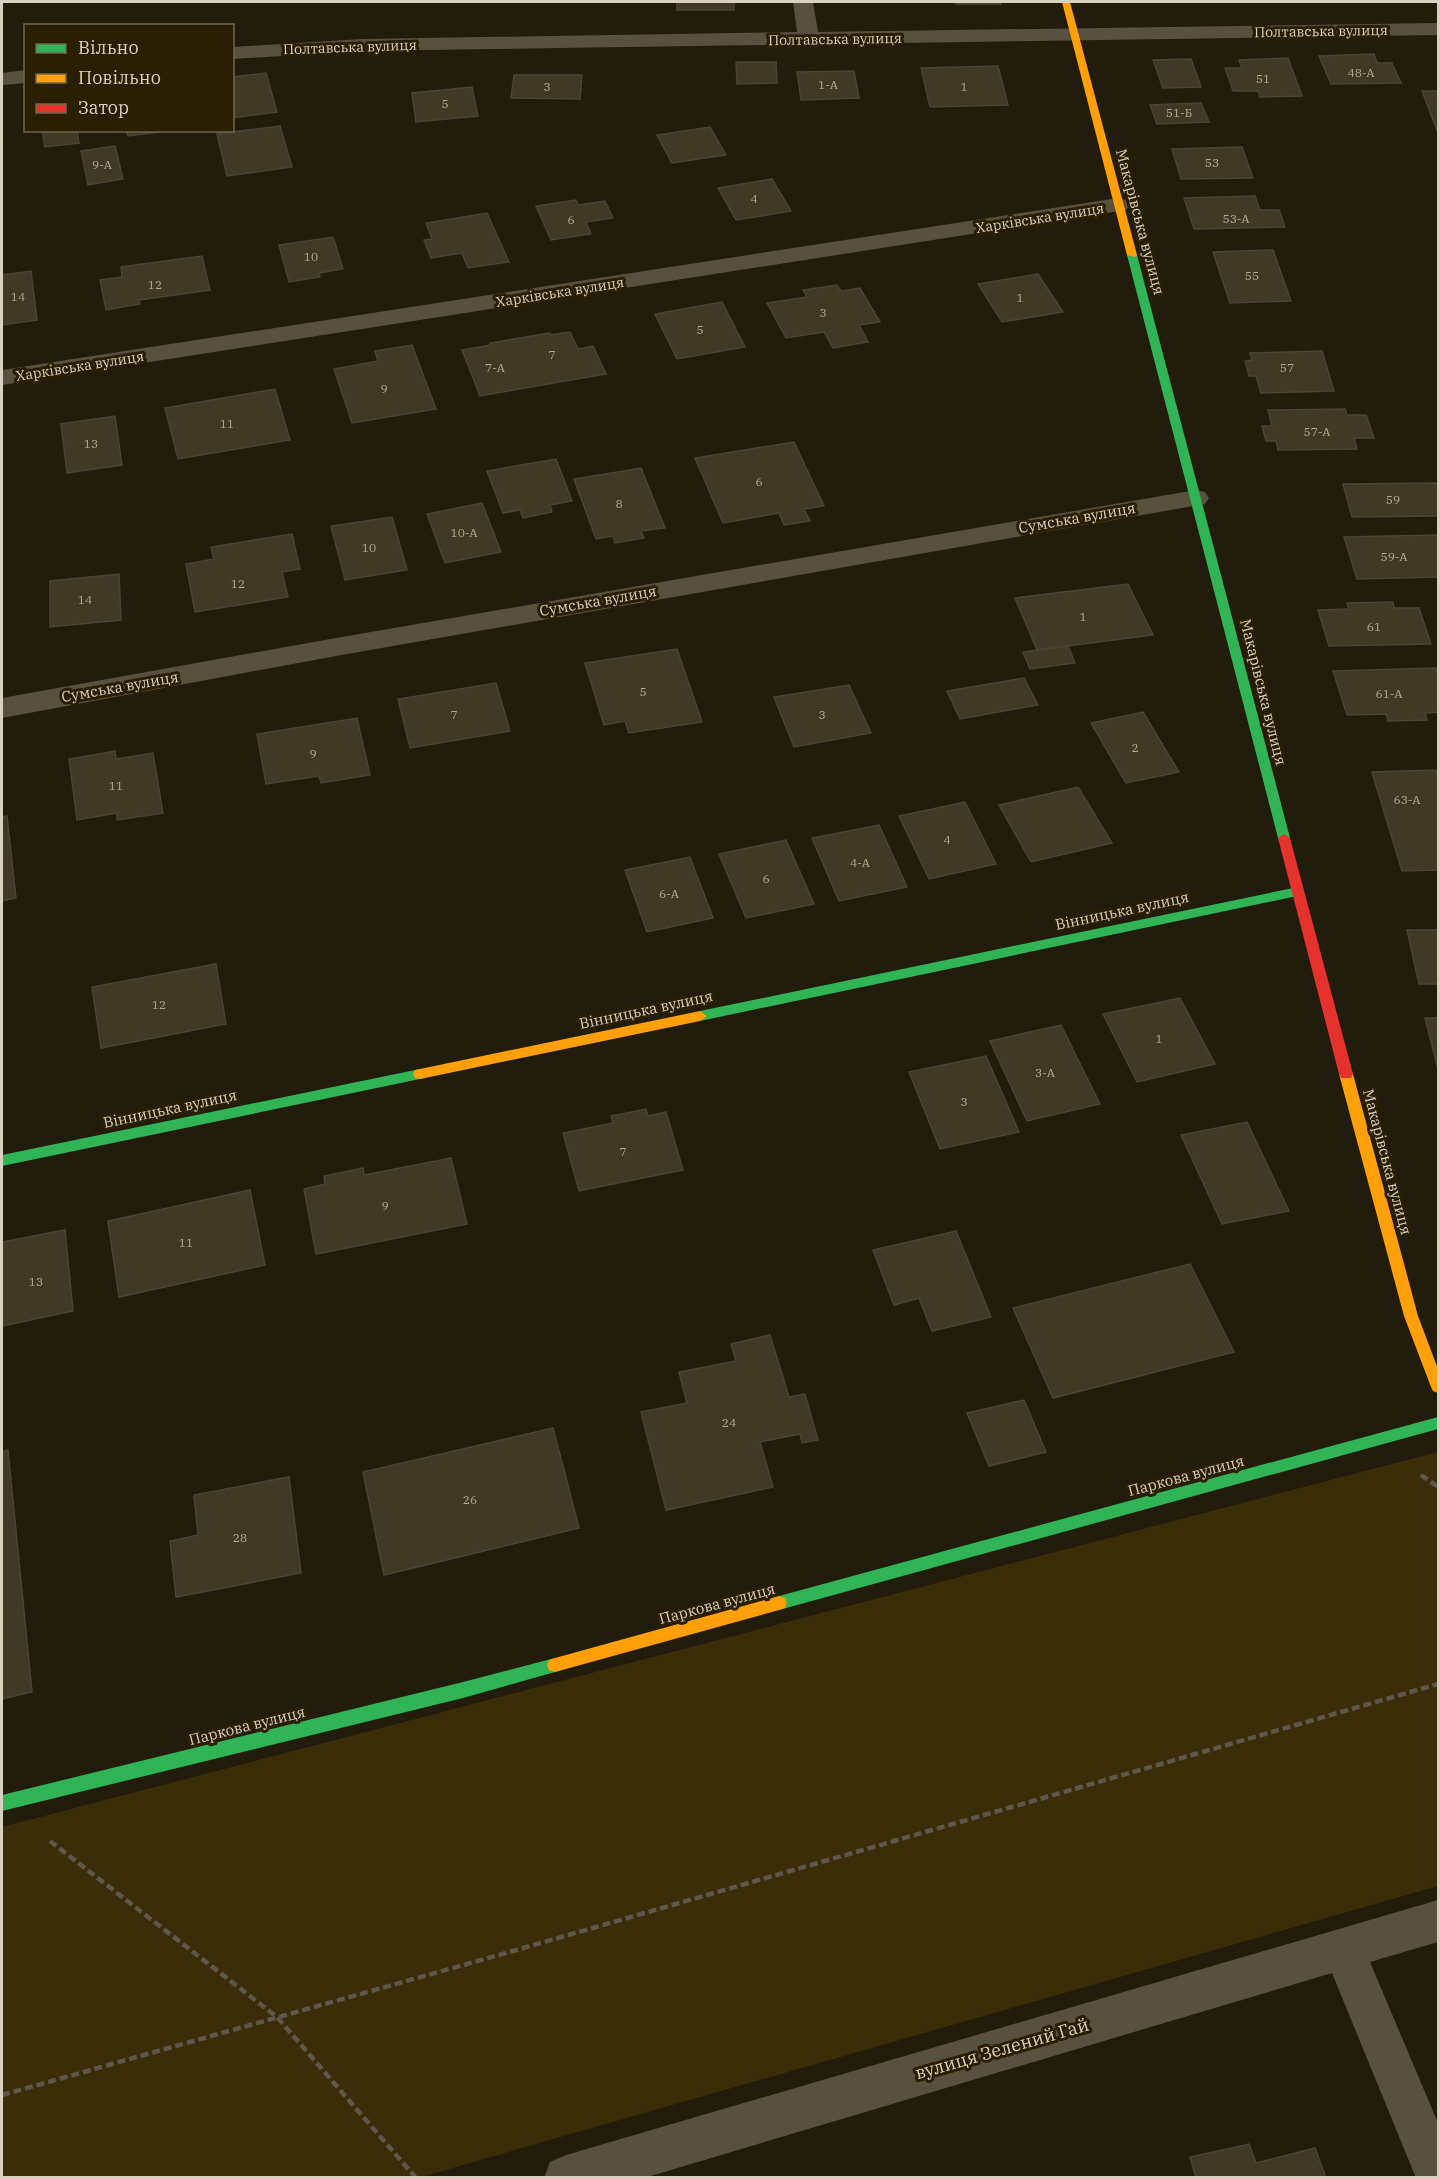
<svg xmlns="http://www.w3.org/2000/svg" width="1440" height="2179" font-family="'IBM Plex Serif',serif">
	<style>
		.green { fill: #3c2d09 }
		.building { fill: #3f3926; stroke: #4a4437; stroke-width: 1.5 }
		.lines { fill: none; stroke-linecap: round; stroke-linejoin: round }
		.path { stroke: #5e584c; stroke-width: 4.5; stroke-dasharray: 8 4; stroke-linecap: butt }
		.street { fill: #585140; fill-rule: evenodd }
		.fast { fill: #30b455; fill-rule: evenodd }
		.slow { fill: #ff9f0a; fill-rule: evenodd }
		.jam { fill: #e5322d; fill-rule: evenodd }
		.labels { text-anchor: middle; stroke-width: 6; stroke-linejoin: round; paint-order: stroke }
		.number-label { font-size: 12px; fill: #b2ab9a }
		.far-street-label { font-size: 14px; fill: #d8d1c1; stroke: #2b1f03 }
		.street-label { font-size: 15px; fill: #d8d1c1; stroke: #2b1f03 }
		.near-street-label { font-size: 18px; fill: #d8d1c1; stroke: #2b1f03 }
	</style>
	<rect width="100%" height="100%" fill="#221c0c"/>
	<polygon class="green" points="1438,1452 1438,1886 421,2177 2,2178 2,1827"/>
	<g class="building">
		<rect x="677" y="2" width="57" height="8"/>
		<polygon points="955,2 1000,2 1001,4 956,4"/>
		<polygon points="1374,54 1377,63 1392,63 1401,83 1331,84 1319,56"/>
		<polygon points="1288,58 1302,96 1260,97 1258,91 1233,91 1225,68 1242,68 1239,60"/>
		<polygon points="1191,59 1201,87 1163,88 1153,60"/>
		<polygon points="736,62 776,62 777,83 737,84"/>
		<polygon points="998,66 1008,105 930,107 921,68"/>
		<polygon points="854,71 859,98 801,100 797,72"/>
		<polygon points="266,73 277,112 232,118 232,77"/>
		<polygon points="514,75 582,75 580,99 511,98"/>
		<polygon points="472,87 478,116 416,122 412,93"/>
		<polygon points="1422,91 1438,91 1438,133"/>
		<polygon points="1201,103 1209,122 1157,124 1150,105"/>
		<polygon points="280,126 292,167 227,176 217,134"/>
		<polygon points="710,127 726,155 672,163 657,135"/>
		<polygon points="42,130 77,130 79,143 45,147"/>
		<polygon points="126,130 166,130 166,131 128,136"/>
		<polygon points="115,146 123,179 88,185 81,151"/>
		<polygon points="1242,147 1253,178 1181,179 1172,149"/>
		<polygon points="772,179 791,211 736,220 718,188"/>
		<polygon points="1255,196 1260,210 1279,210 1285,227 1194,229 1184,198"/>
		<polygon points="576,200 578,205 605,201 613,218 586,222 591,234 551,240 536,206"/>
		<polygon points="487,213 509,262 468,268 462,253 431,258 424,240 432,239 426,223"/>
		<polygon points="333,237 343,269 319,273 320,277 289,282 279,245"/>
		<polygon points="1273,250 1291,301 1230,303 1213,252"/>
		<polygon points="202,256 210,290 139,300 140,304 106,310 100,280 122,277 121,267"/>
		<polygon points="31,271 37,320 2,325 2,275"/>
		<polygon points="1038,274 1063,312 1002,322 978,284"/>
		<polygon points="837,285 841,291 860,288 880,322 859,325 868,342 833,348 824,332 786,338 767,303 807,297 803,290"/>
		<polygon points="722,302 745,347 677,359 655,314"/>
		<polygon points="570,332 578,349 593,346 606,374 480,396 462,350 491,345 490,343 550,333 550,335"/>
		<polygon points="412,345 436,409 352,423 334,369 378,361 375,351"/>
		<polygon points="1322,351 1334,391 1261,393 1256,376 1249,376 1245,361 1252,360 1250,353"/>
		<polygon points="275,389 290,440 178,459 165,408"/>
		<polygon points="1345,409 1347,415 1366,415 1374,438 1354,438 1357,449 1278,450 1276,441 1266,441 1262,426 1272,426 1268,410"/>
		<polygon points="115,416 122,465 67,473 61,424"/>
		<polygon points="794,442 824,506 804,509 810,521 784,525 779,513 723,523 695,458"/>
		<polygon points="556,459 572,501 550,505 552,512 523,518 520,510 503,513 487,471"/>
		<polygon points="641,468 665,528 641,531 644,538 615,543 613,536 596,539 574,479"/>
		<polygon points="1438,483 1438,516 1352,517 1343,484"/>
		<polygon points="482,503 501,552 445,563 427,514"/>
		<polygon points="392,517 407,570 345,580 331,526"/>
		<polygon points="292,534 300,569 282,572 288,597 195,612 186,564 214,559 211,547"/>
		<polygon points="1438,535 1438,577 1357,579 1344,537"/>
		<polygon points="119,574 121,620 50,627 50,581"/>
		<polygon points="1128,584 1153,635 1037,650 1015,598"/>
		<polygon points="1393,602 1394,608 1419,608 1431,644 1329,646 1318,610 1349,609 1347,603"/>
		<polygon points="1068,646 1075,663 1030,669 1023,652"/>
		<polygon points="677,649 702,722 629,733 625,721 604,725 585,663"/>
		<polygon points="1436,668 1438,675 1438,712 1425,713 1427,720 1388,721 1386,714 1347,715 1333,671"/>
		<polygon points="1024,678 1038,705 960,719 947,691"/>
		<polygon points="496,683 510,731 410,748 398,699"/>
		<polygon points="849,685 871,733 794,747 774,697"/>
		<polygon points="1143,712 1179,772 1126,783 1091,723"/>
		<polygon points="357,718 370,775 321,783 319,776 266,784 257,734"/>
		<polygon points="115,751 116,759 153,753 163,813 117,820 117,813 77,820 69,759"/>
		<polygon points="1436,770 1438,780 1438,870 1402,871 1372,772"/>
		<polygon points="1078,787 1112,843 1031,862 999,805"/>
		<polygon points="965,802 996,864 929,879 899,816"/>
		<polygon points="7,816 16,898 2,901 2,817"/>
		<polygon points="879,825 907,887 839,901 812,838"/>
		<polygon points="786,840 814,904 746,918 719,854"/>
		<polygon points="690,857 713,918 647,932 625,870"/>
		<polygon points="1407,930 1438,930 1438,984 1419,984"/>
		<polygon points="216,964 226,1024 101,1048 92,987"/>
		<polygon points="1180,998 1215,1064 1137,1082 1103,1014"/>
		<polygon points="1425,1018 1438,1018 1438,1069"/>
		<polygon points="1061,1025 1100,1104 1027,1121 990,1041"/>
		<polygon points="986,1056 1019,1132 940,1149 909,1072"/>
		<polygon points="646,1109 648,1116 666,1112 683,1170 579,1191 563,1133 613,1123 611,1116"/>
		<polygon points="1247,1122 1289,1211 1222,1224 1181,1135"/>
		<polygon points="451,1158 467,1224 316,1254 304,1189 325,1184 324,1176 363,1168 364,1175"/>
		<polygon points="250,1190 265,1265 119,1297 108,1221"/>
		<polygon points="65,1230 73,1311 2,1326 2,1242"/>
		<polygon points="956,1231 991,1317 932,1331 919,1298 894,1305 873,1250"/>
		<polygon points="1190,1264 1234,1352 1053,1398 1013,1308"/>
		<polygon points="770,1335 789,1397 805,1394 818,1440 802,1443 800,1434 760,1442 773,1487 666,1510 641,1412 687,1403 679,1372 736,1361 731,1344"/>
		<polygon points="1024,1400 1046,1452 989,1466 967,1413"/>
		<polygon points="553,1428 579,1528 384,1575 363,1472"/>
		<polygon points="8,1450 32,1692 2,1699 2,1452"/>
		<polygon points="289,1477 301,1573 176,1597 170,1541 198,1535 194,1495"/>
		<polygon points="1249,2144 1256,2163 1315,2148 1326,2178 1196,2178 1190,2157"/>
	</g>
	<g class="lines">
		<g class="path">
			<polyline points="1421,1475 1438,1487"/>
			<polyline points="50,1841 277,2017 416,2178"/>
			<polyline points="2,2095 513,1951 1438,1684"/>
		</g>
		<g class="street">
			<polygon points="793,2 813,2 818,32 1438,23 1438,35 362,51 232,59 232,47 362,39 797,32"/>
			<polygon points="26,70 26,83 2,85 2,73"/>
			<polygon points="1118,198 1126,200 1130,205 1126,210 2,385 2,370"/>
			<polygon points="1196,490 1205,492 1209,498 1205,504 336,656 2,718 2,698 336,638"/>
			<polygon points="1438,1900 1438,1942 1370,1962 1438,2123 1438,2178 1416,2178 1332,1973 644,2178 544,2178 550,2162 566,2155"/>
		</g>
		<g class="fast">
			<polygon points="1132,252 1137,255 1290,838 1284,842 1278,838 1127,255"/>
			<polygon points="1298,887 1302,889 1304,892 1302,895 700,1021 693,1016 700,1011"/>
			<polygon points="420,1069 425,1070 427,1074 425,1078 420,1079 2,1166 2,1155"/>
			<polygon points="1438,1417 1438,1429 779,1610 773,1608 771,1603 773,1598 779,1596"/>
			<polygon points="555,1658 561,1660 563,1665 561,1670 555,1672 463,1698 2,1811 2,1795 463,1682"/>
		</g>
		<g class="slow">
			<polygon points="1062,2 1070,2 1137,255 1135,257 1127,255"/>
			<polygon points="700,1011 707,1016 700,1021 420,1079 415,1078 413,1074 415,1070 420,1069"/>
			<polygon points="1346,1069 1351,1070 1353,1074 1418,1316 1438,1369 1438,1393 1433,1391 1431,1387 1404,1316 1339,1074 1341,1070"/>
			<polygon points="779,1596 785,1598 787,1603 785,1608 779,1610 555,1672 549,1670 547,1665 549,1660 555,1658"/>
		</g>
		<polygon class="jam" points="1284,834 1290,838 1353,1074 1351,1078 1341,1078 1339,1074 1278,838"/>
	</g>
	<g class="labels">
		<g class="number-label">
			<text x="1361" y="77">48-А</text>
			<text x="1263" y="83">51</text>
			<text x="828" y="89">1-А</text>
			<text x="547" y="91">3</text>
			<text x="964" y="91">1</text>
			<text x="445" y="108">5</text>
			<text x="1179" y="117">51-Б</text>
			<text x="1212" y="167">53</text>
			<text x="102" y="169">9-А</text>
			<text x="754" y="203">4</text>
			<text x="1236" y="223">53-А</text>
			<text x="571" y="224">6</text>
			<text x="311" y="261">10</text>
			<text x="1252" y="280">55</text>
			<text x="155" y="289">12</text>
			<text x="18" y="301">14</text>
			<text x="1020" y="302">1</text>
			<text x="823" y="317">3</text>
			<text x="700" y="334">5</text>
			<text x="552" y="359">7</text>
			<text x="495" y="372">7-А</text>
			<text x="1287" y="372">57</text>
			<text x="384" y="393">9</text>
			<text x="227" y="428">11</text>
			<text x="1317" y="436">57-А</text>
			<text x="91" y="448">13</text>
			<text x="759" y="486">6</text>
			<text x="1393" y="504">59</text>
			<text x="619" y="508">8</text>
			<text x="464" y="537">10-А</text>
			<text x="369" y="552">10</text>
			<text x="1394" y="561">59-А</text>
			<text x="238" y="588">12</text>
			<text x="85" y="604">14</text>
			<text x="1083" y="621">1</text>
			<text x="1374" y="631">61</text>
			<text x="643" y="696">5</text>
			<text x="1389" y="698">61-А</text>
			<text x="454" y="719">7</text>
			<text x="822" y="719">3</text>
			<text x="1135" y="752">2</text>
			<text x="313" y="758">9</text>
			<text x="116" y="790">11</text>
			<text x="1407" y="804">63-А</text>
			<text x="947" y="844">4</text>
			<text x="860" y="867">4-А</text>
			<text x="766" y="883">6</text>
			<text x="669" y="898">6-А</text>
			<text x="159" y="1009">12</text>
			<text x="1159" y="1043">1</text>
			<text x="1045" y="1077">3-А</text>
			<text x="964" y="1106">3</text>
			<text x="623" y="1156">7</text>
			<text x="385" y="1210">9</text>
			<text x="186" y="1247">11</text>
			<text x="36" y="1286">13</text>
			<text x="729" y="1427">24</text>
			<text x="470" y="1504">26</text>
			<text x="240" y="1542">28</text>
		</g>
		<g class="far-street-label">
			<text transform="translate(1321 31) rotate(-1)" y="5">Полтавська вулиця</text>
			<text transform="translate(835 39) rotate(-1)" y="5">Полтавська вулиця</text>
			<text transform="translate(350 47) rotate(-2)" y="5">Полтавська вулиця</text>
			<text transform="translate(1040 218) rotate(-9)" y="5">Харківська вулиця</text>
			<text transform="translate(560 292) rotate(-9)" y="5">Харківська вулиця</text>
			<text transform="translate(80 366) rotate(-9)" y="5">Харківська вулиця</text>
		</g>
		<g class="street-label">
			<text transform="translate(1140 222) rotate(75)" y="5">Макарівська вулиця</text>
			<text transform="translate(1077 518) rotate(-10)" y="5">Сумська вулиця</text>
			<text transform="translate(598 601) rotate(-10)" y="5">Сумська вулиця</text>
			<text transform="translate(120 687) rotate(-10)" y="5">Сумська вулиця</text>
			<text transform="translate(1263 692) rotate(76)" y="5">Макарівська вулиця</text>
			<text transform="translate(1122 911) rotate(-12)" y="5">Вінницька вулиця</text>
			<text transform="translate(646 1010) rotate(-12)" y="5">Вінницька вулиця</text>
			<text transform="translate(170 1109) rotate(-12)" y="5">Вінницька вулиця</text>
			<text transform="translate(1387 1162) rotate(75)" y="5">Макарівська вулиця</text>
			<text transform="translate(1186 1476) rotate(-15)" y="5">Паркова вулиця</text>
			<text transform="translate(717 1604) rotate(-15)" y="5">Паркова вулиця</text>
			<text transform="translate(247 1726) rotate(-14)" y="5">Паркова вулиця</text>
		</g>
		<g class="near-street-label">
			<text transform="translate(1002 2049) rotate(-16)" y="6">вулиця Зелений Гай</text>
		</g>
	</g>
	<rect width="1440" height="2179" fill="none" stroke="#d8d1c1" stroke-width="6"/>
	<rect x="24" y="24" width="210" height="108" fill="#2b1f03" stroke="#70664f" stroke-width="1.5"/>
	<rect x="36" y="44" width="30" height="9" fill="#30b455" stroke="#70664f" stroke-width="1.5"/>
	<text x="78" y="54" font-size="18" fill="#d8d1c1">Вільно</text>
	<rect x="36" y="74" width="30" height="9" fill="#ff9f0a" stroke="#70664f" stroke-width="1.5"/>
	<text x="78" y="84" font-size="18" fill="#d8d1c1">Повільно</text>
	<rect x="36" y="104" width="30" height="9" fill="#e5322d" stroke="#70664f" stroke-width="1.5"/>
	<text x="78" y="114" font-size="18" fill="#d8d1c1">Затор</text>
</svg>
